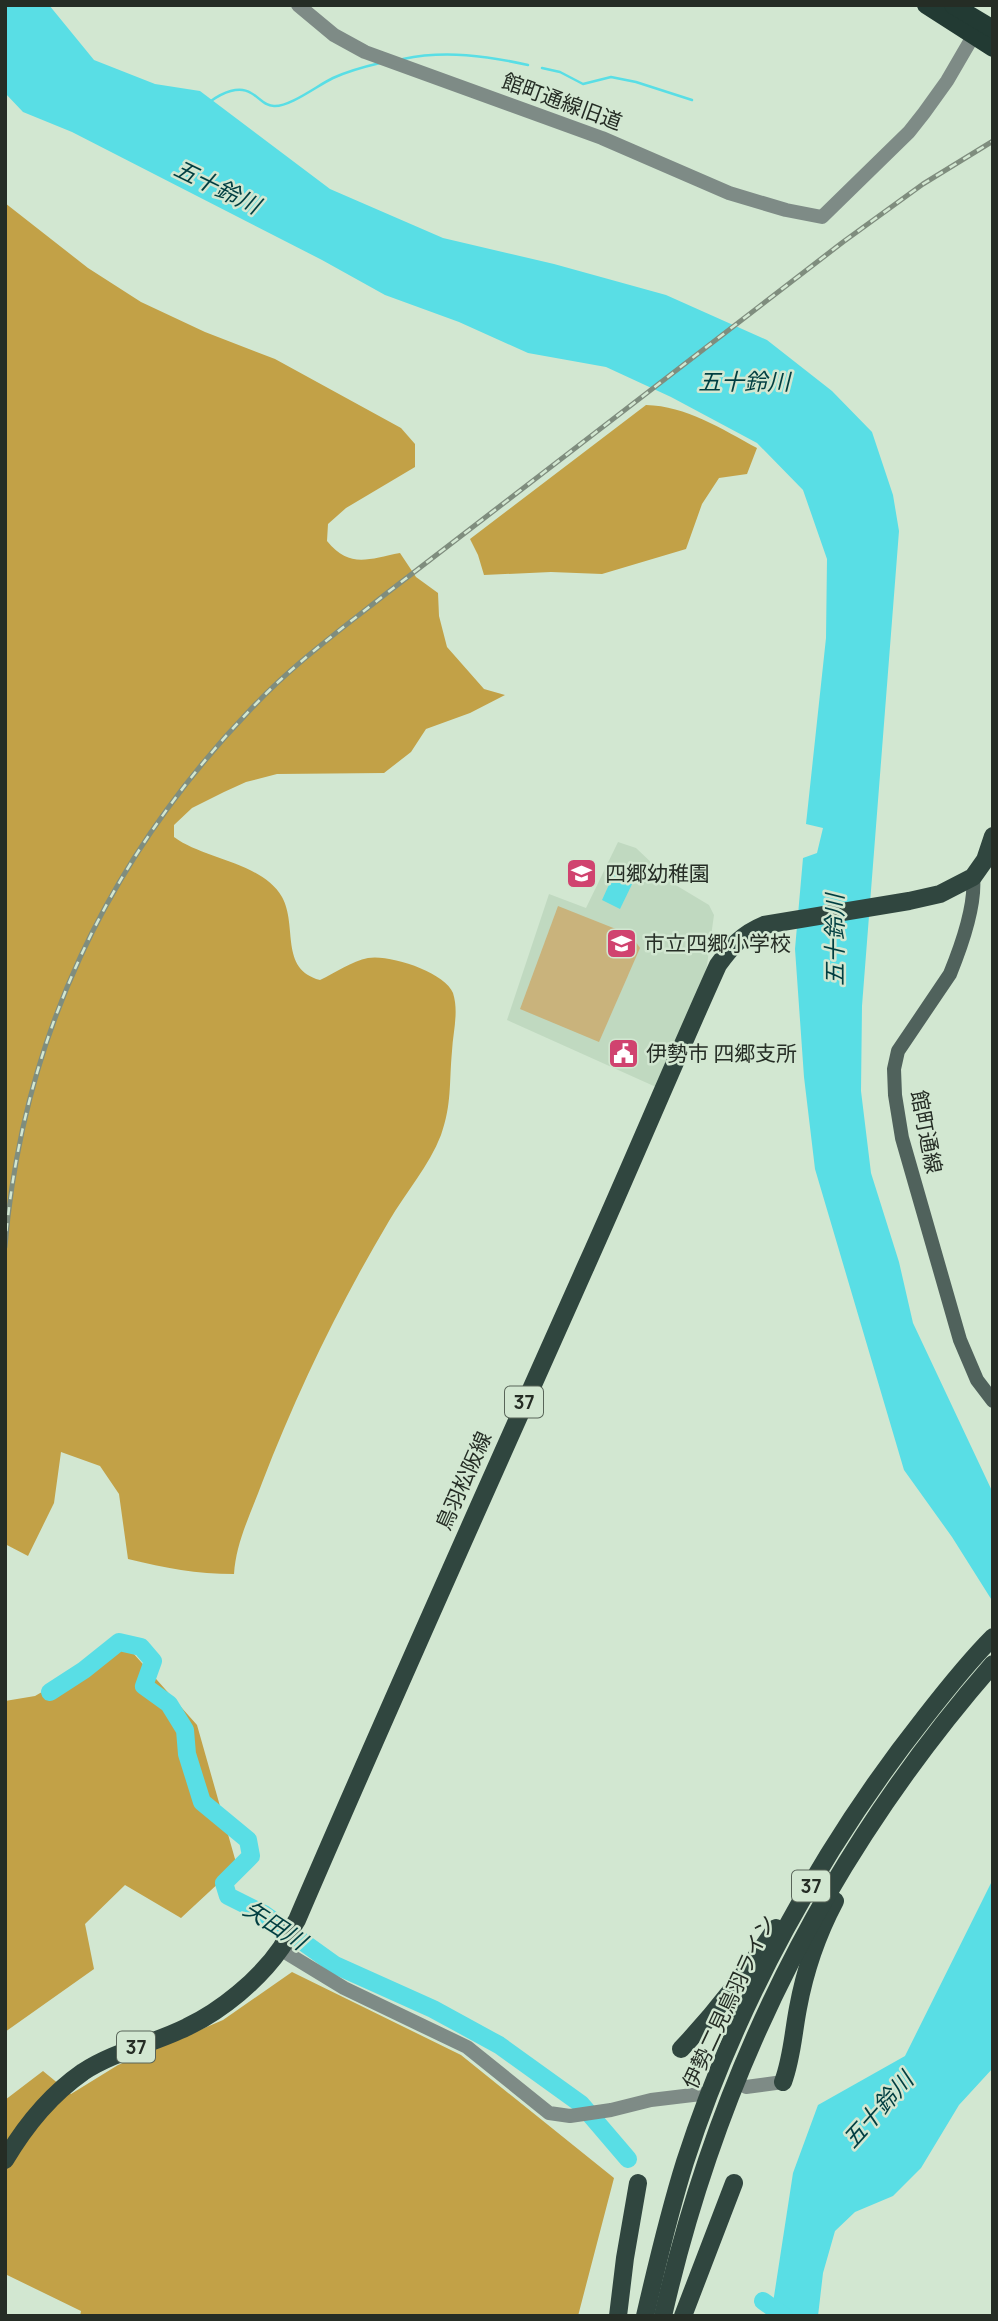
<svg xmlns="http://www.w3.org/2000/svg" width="998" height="2321" font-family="Manrope,'Noto Sans JP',sans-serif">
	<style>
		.built { fill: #c0d9c0 }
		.green { fill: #c9b37c }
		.forest { fill: #c2a147 }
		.water { fill: #59dee5 }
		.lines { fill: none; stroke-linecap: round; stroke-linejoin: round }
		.stream { stroke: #59dee5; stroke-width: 2.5 }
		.river { stroke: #59dee5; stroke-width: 18 }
		.tertiary { stroke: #7e8b86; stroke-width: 14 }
		.secondary { stroke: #50625c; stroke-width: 14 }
		.primary { stroke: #30463f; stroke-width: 18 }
		.trunk { stroke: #223a33; stroke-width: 18 }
		.rail-casing { stroke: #7f8d7e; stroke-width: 5 }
		.rail { stroke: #d2e7d1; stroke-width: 2.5; stroke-dasharray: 8; stroke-linecap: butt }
		.labels { text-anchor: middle; stroke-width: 5; stroke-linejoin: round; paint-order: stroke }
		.shield { fill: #d2e7d1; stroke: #596559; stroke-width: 2 }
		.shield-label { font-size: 19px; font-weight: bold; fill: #252d25 }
		.street-label { font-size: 21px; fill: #252d25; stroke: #d2e7d1 }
		.poi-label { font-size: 21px; fill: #252d25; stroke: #d2e7d1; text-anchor: start }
		.water-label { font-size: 23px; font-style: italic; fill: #003e41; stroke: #d2e7d1 }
	</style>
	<rect width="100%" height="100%" fill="#d2e7d1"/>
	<polygon class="built" points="618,842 636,848 674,884 709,905 714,915 706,972 656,1087 507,1020 549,894 586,908"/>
	<polygon class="green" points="558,906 631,935 640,948 599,1042 520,1009"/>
	<g class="forest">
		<path d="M5,203L88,268L141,302L205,332L275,359L401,428L415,444V467L346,508L328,524L327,541C350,569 368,559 400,553L416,577L438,593L439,616L447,647L484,689L505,695L470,713L426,729L411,752L384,773L277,774L246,782L224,792L192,808L174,825V837C203,859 262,862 282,897C298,926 279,969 320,980C335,973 352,961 368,958C389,954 445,972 453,993C459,1012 453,1032 452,1051C449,1083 452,1104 441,1135C429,1166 406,1192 389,1221C339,1305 297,1392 262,1483C251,1513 236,1542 234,1574C196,1574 166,1568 128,1559L119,1494L100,1466L61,1452L54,1503L28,1556L5,1544Z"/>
		<path d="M646,405C686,406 722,429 757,448L747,474L719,478L702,504L686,549L602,574L551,572L484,575L478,555L470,539Z"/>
		<polygon points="125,1644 197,1725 237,1866 181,1918 125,1885 85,1924 94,1969 5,2032 5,1701 35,1696"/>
		<polygon points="292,1972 461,2055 614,2178 578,2316 80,2316 81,2311 5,2274 5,2100 43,2071 71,2094 118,2065 223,2020"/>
	</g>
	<g class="water">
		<polygon points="5,5 49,5 94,60 155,84 200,91 330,189 443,238 554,264 666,295 767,340 832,391 872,432 893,495 899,531 862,1006 861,1091 871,1173 899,1262 913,1323 993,1493 993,1602 952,1537 904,1470 815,1169 804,1077 795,949 803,858 817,853 823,828 806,824 826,638 827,559 803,490 757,443 671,397 606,367 528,353 459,322 385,295 322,260 72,132 23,112 5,93"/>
		<polygon points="617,867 636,876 620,909 602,900"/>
		<polygon points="993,1879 993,2068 959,2105 921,2168 893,2196 855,2212 835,2231 823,2273 818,2316 771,2316 793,2173 818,2105 905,2056"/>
	</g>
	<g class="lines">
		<g class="stream">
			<path d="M403,59C445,50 488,56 528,65"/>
			<polyline points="542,68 560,72 583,84 611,77 636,82 692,100"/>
			<path d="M211,101C222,93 239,85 251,93C259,97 264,106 274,106C290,107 318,85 333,78C348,71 363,67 380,63"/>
		</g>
		<g class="river">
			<polyline points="50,1692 84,1670 119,1642 141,1647 153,1661 144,1686 169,1704 185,1730 187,1754 202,1802 248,1840 251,1856 224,1883 228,1896 264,1914 335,1965 433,2009 499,2045 581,2104 628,2159"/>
			<polyline points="763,2301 784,2316"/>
		</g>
		<g class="tertiary">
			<polyline points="298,5 334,35 365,52 602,138 729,193 786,210 822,217 909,132 924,113 947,81 979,26"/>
			<polyline points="280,1949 344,1988 467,2047 549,2113 570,2116 611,2110 651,2100 701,2094"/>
			<polyline points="746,2087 783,2082"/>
		</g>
		<path class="secondary" d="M973,877C976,906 961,947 950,974L898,1051L894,1069L895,1095L902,1138L960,1340L977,1380L993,1401"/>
		<g class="primary">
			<path d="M681,2049C717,2011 747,1972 776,1928"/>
			<path d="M783,2082C792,2058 793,2034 798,2008C805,1970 817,1935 835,1901"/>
			<path d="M5,2160C25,2126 50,2095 83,2072C115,2051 153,2044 187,2027C221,2011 259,1980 281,1948C287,1939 291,1929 297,1920C391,1701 489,1484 586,1266C631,1166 673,1065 718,965C731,947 742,934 764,925L909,901L940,894L973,877L985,860L993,836"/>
			<polyline points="618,2316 625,2258 638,2183"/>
			<path d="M645,2316C657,2264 669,2213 685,2162C736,2004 822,1847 925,1717C946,1690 968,1662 993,1637"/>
			<path d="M663,2316C719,2071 828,1853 993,1664"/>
			<polyline points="683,2316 734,2183"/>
		</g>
		<g class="trunk">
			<polyline points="926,5 993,48"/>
			<polyline points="953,5 993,29"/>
		</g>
		<defs>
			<path id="rail" d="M5,1247C22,1040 107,860 250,710C291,666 340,630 387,593L843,242L923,184L993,141"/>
		</defs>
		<use href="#rail" class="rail-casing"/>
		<use href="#rail" class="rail"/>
	</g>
	<defs>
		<symbol id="school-square" viewBox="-11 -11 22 22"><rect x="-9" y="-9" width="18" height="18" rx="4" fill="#d0436f" stroke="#d2e7d1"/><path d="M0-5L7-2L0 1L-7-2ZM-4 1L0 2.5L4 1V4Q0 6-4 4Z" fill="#fff"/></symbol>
		<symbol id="civic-square" viewBox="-11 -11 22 22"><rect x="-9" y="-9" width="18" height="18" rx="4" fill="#d0436f" stroke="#d2e7d1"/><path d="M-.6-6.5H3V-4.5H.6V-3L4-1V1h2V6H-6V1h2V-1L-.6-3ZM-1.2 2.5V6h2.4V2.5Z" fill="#fff"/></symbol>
	</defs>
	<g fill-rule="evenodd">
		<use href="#school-square" x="564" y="856" width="35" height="35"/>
		<use href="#school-square" x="604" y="926" width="35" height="35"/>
		<use href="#civic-square" x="606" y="1036" width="35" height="35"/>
	</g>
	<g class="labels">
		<g class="shield">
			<rect x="505" y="1386.5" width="38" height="31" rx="5"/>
			<rect x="792" y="1870.5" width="38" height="31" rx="5"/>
			<rect x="117" y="2031.5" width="38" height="31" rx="5"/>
		</g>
		<g class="shield-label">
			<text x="524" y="1409">37</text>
			<text x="811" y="1893">37</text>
			<text x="136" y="2054">37</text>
		</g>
		<g class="street-label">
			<text transform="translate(562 102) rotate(20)" y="7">館町通線旧道</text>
			<text transform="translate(926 1132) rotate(79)" y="7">館町通線</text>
			<text transform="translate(464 1481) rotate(-66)" y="7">鳥羽松阪線</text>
			<text transform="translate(729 2002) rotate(-65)" y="7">伊勢二見鳥羽ライン</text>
		</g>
		<g class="poi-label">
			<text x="605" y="881">四郷幼稚園</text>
			<text x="644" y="951">市立四郷小学校</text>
			<text x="646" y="1061">伊勢市 四郷支所</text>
		</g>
		<g class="water-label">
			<text transform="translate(217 187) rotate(26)" y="8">五十鈴川</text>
			<text x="744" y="390">五十鈴川</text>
			<text transform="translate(835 940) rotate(-90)" y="8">五十鈴川</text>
			<text transform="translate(275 1925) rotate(33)" y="8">矢田川</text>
			<text transform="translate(878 2110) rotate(-48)" y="8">五十鈴川</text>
		</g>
	</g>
	<rect width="998" height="2321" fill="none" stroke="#252d25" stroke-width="14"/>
</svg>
